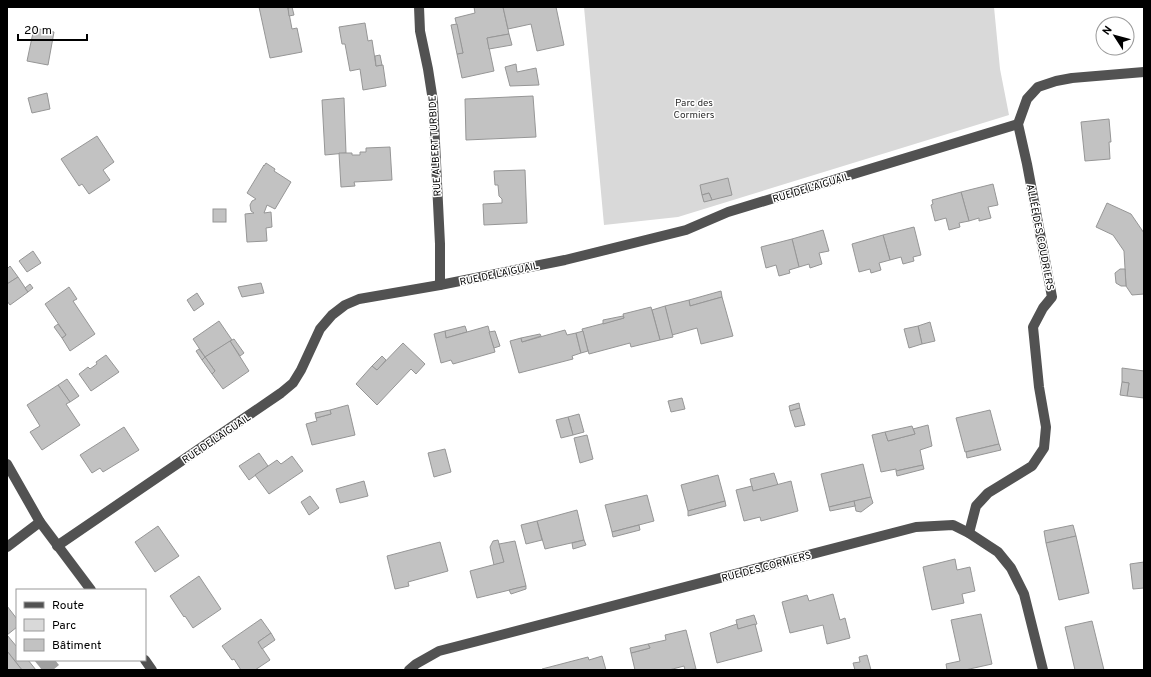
<svg xmlns="http://www.w3.org/2000/svg" width="1151" height="677" font-family="Overpass,sans-serif">
	<style>
		.green { fill: #d9d9d9 }
		.water { fill: #a0a0a0 }
		.building { fill: #c2c2c2; stroke: #969696 }
		.lines { fill: none; stroke-linecap: round; stroke-linejoin: round }
		.minor { stroke: #525252; stroke-width: 10 }
		.labels { text-anchor: middle; stroke-width: 3; stroke-linejoin: round; paint-order: stroke }
		.park-label { font-size: 10px; fill: #303030; stroke: #fff }
		.street-label { font-size: 10px; fill: #000; stroke: #fff }
	</style>
	<rect width="100%" height="100%" fill="#fff"/>
	<polygon class="green" points="584,7 994,7 1000,69 1009,115 678,217 604,225"/>
	<polygon class="water" points="34,660 55,660 59,665 53,670 42,670"/>
	<g class="building">
		<polygon points="259,7 292,7 288,8 292,29 297,28 302,52 270,58"/>
		<polygon points="292,7 294,15 289,16 288,8"/>
		<polygon points="474,7 503,7 509,34 487,38 494,71 462,78 457,54 463,53 455,18 475,13"/>
		<polygon points="503,7 556,7 564,45 537,51 531,24 508,29"/>
		<polygon points="365,23 368,41 372,40 376,66 383,65 386,86 363,90 360,69 350,71 345,44 342,44 339,27"/>
		<polygon points="457,24 463,53 457,54 451,25"/>
		<polygon points="34,28 54,32 48,65 27,61"/>
		<polygon points="509,34 512,45 489,49 487,38"/>
		<polygon points="380,55 382,65 376,66 375,56"/>
		<polygon points="516,64 517,72 536,68 539,85 510,86 505,67"/>
		<polygon points="47,93 50,109 32,113 28,98"/>
		<polygon points="533,96 536,137 466,140 465,99"/>
		<polygon points="344,98 346,153 325,155 322,100"/>
		<polygon points="1109,119 1111,142 1109,142 1110,159 1085,161 1081,122"/>
		<polygon points="97,136 114,162 103,170 110,180 89,194 82,184 79,186 61,159"/>
		<polygon points="390,147 392,180 354,182 355,186 341,187 339,153 352,153 352,155 360,155 360,152 366,152 366,148"/>
		<polygon points="266,163 275,169 274,171 291,182 275,209 267,205 264,213 271,212 272,227 266,228 267,241 247,242 245,214 254,213 251,211 250,205 252,201 256,199 247,193 264,165 264,166"/>
		<polygon points="525,170 527,223 484,225 483,204 502,203 502,199 499,196 498,185 495,185 494,171"/>
		<polygon points="728,178 732,195 712,200 709,193 702,195 700,185"/>
		<polygon points="993,184 998,205 988,207 991,218 979,221 979,218 969,221 961,192"/>
		<polygon points="961,192 969,221 959,223 960,227 949,230 946,218 935,221 931,205 933,204 932,200"/>
		<polygon points="709,193 712,200 704,202 702,195"/>
		<polygon points="1107,203 1131,214 1144,233 1144,294 1132,295 1126,286 1124,251 1113,235 1096,227"/>
		<rect x="213" y="209" width="13" height="13"/>
		<polygon points="914,227 921,255 913,257 914,261 903,264 901,257 890,260 883,235"/>
		<polygon points="823,230 829,251 819,253 822,264 810,268 809,264 799,267 792,239"/>
		<polygon points="883,235 890,260 879,263 881,270 871,273 870,269 859,272 852,244"/>
		<polygon points="792,239 799,267 789,270 790,273 779,276 776,265 766,268 761,247"/>
		<polygon points="33,251 41,263 27,272 19,261"/>
		<polygon points="10,266 18,277 7,284 7,269"/>
		<polygon points="1120,269 1125,269 1126,286 1121,286 1116,283 1115,273"/>
		<polygon points="18,277 28,292 10,305 7,301 7,284"/>
		<polygon points="261,283 264,293 242,297 238,287"/>
		<polygon points="30,284 33,288 28,292 25,288"/>
		<polygon points="69,287 77,299 73,301 95,334 70,351 62,338 66,335 45,304"/>
		<polygon points="721,291 722,297 690,306 689,300"/>
		<polygon points="197,293 204,304 194,311 187,300"/>
		<polygon points="722,297 733,336 701,344 697,328 672,335 665,306 689,300 690,306"/>
		<polygon points="665,306 673,337 660,340 652,310"/>
		<polygon points="651,307 660,340 631,347 630,343 589,354 582,329 624,318 623,314"/>
		<polygon points="623,316 624,318 603,324 603,320"/>
		<polygon points="219,321 232,340 205,357 193,339"/>
		<polygon points="930,322 935,341 922,344 918,326"/>
		<polygon points="58,324 66,335 62,338 54,327"/>
		<polygon points="465,326 467,332 446,338 445,331"/>
		<polygon points="488,326 495,352 453,364 451,360 441,363 434,334 445,331 446,338"/>
		<polygon points="918,326 922,344 909,348 904,329"/>
		<polygon points="565,330 567,335 576,333 581,353 572,356 573,359 519,373 510,341 521,338 522,342"/>
		<polygon points="495,331 500,346 494,348 489,332"/>
		<polygon points="583,331 588,351 581,353 576,333"/>
		<polygon points="540,334 541,336 522,342 521,338"/>
		<polygon points="234,339 244,353 240,356 230,341"/>
		<polygon points="230,341 249,371 223,389 212,374 215,371 205,357"/>
		<polygon points="403,343 425,364 416,374 411,369 377,405 356,384 372,366 377,370"/>
		<polygon points="199,349 205,357 202,360 196,351"/>
		<polygon points="106,355 119,372 91,391 79,374 88,367 90,369 97,364 96,362"/>
		<polygon points="382,356 386,360 377,370 372,366"/>
		<polygon points="205,357 215,371 212,374 202,360"/>
		<polygon points="1122,368 1144,371 1144,398 1127,396 1129,383 1122,382"/>
		<polygon points="67,379 79,396 70,402 58,385"/>
		<polygon points="1122,382 1129,383 1127,396 1120,395"/>
		<polygon points="58,385 70,402 66,404 80,425 42,450 30,432 40,426 27,405"/>
		<polygon points="682,398 685,409 671,412 668,401"/>
		<polygon points="799,403 800,408 790,411 789,406"/>
		<polygon points="348,405 355,435 312,445 306,424 317,421 316,418 331,414 330,410"/>
		<polygon points="800,408 805,425 795,427 790,411"/>
		<polygon points="330,410 331,414 316,418 315,413"/>
		<polygon points="990,410 999,444 965,452 956,418"/>
		<polygon points="579,414 584,432 573,435 568,417"/>
		<polygon points="568,417 573,435 561,438 556,420"/>
		<polygon points="928,425 932,446 920,450 923,465 896,471 896,469 881,472 872,435 885,432 888,441 915,434 913,429"/>
		<polygon points="912,426 915,434 888,441 885,432"/>
		<polygon points="124,427 139,450 103,472 100,468 92,473 80,455"/>
		<polygon points="587,435 593,459 580,463 574,438"/>
		<polygon points="999,444 1001,450 967,458 966,452"/>
		<polygon points="445,449 451,472 434,477 428,453"/>
		<polygon points="259,453 268,466 249,480 239,466"/>
		<polygon points="292,456 303,471 269,494 255,475 277,460 281,464"/>
		<polygon points="863,464 871,497 829,507 821,474"/>
		<polygon points="923,465 924,469 897,476 896,471"/>
		<polygon points="774,473 778,485 753,491 750,479"/>
		<polygon points="718,475 725,501 688,511 681,485"/>
		<polygon points="364,481 368,496 340,503 336,489"/>
		<polygon points="791,481 798,511 761,521 760,517 744,521 736,490 752,486 753,491"/>
		<polygon points="647,495 654,521 612,532 605,505"/>
		<polygon points="310,496 319,508 309,515 301,502"/>
		<polygon points="871,497 873,503 861,512 856,511 854,501"/>
		<polygon points="725,501 726,506 688,516 688,511"/>
		<polygon points="854,501 855,506 830,511 829,507"/>
		<polygon points="577,510 584,540 545,549 537,521"/>
		<polygon points="537,521 542,540 526,544 521,525"/>
		<polygon points="639,525 640,530 613,537 612,532"/>
		<polygon points="1073,525 1076,536 1046,543 1044,531"/>
		<polygon points="158,526 179,556 155,572 135,542"/>
		<polygon points="1076,536 1089,593 1059,600 1046,543"/>
		<polygon points="498,540 504,562 494,565 490,547 493,541"/>
		<polygon points="584,540 586,545 573,549 572,543"/>
		<polygon points="515,541 526,586 477,598 470,571 504,562 499,544"/>
		<polygon points="440,542 448,571 408,582 409,586 395,589 387,556"/>
		<polygon points="955,559 957,570 970,567 975,591 962,594 964,603 932,610 923,567"/>
		<polygon points="1144,562 1144,588 1133,589 1130,564"/>
		<polygon points="199,576 221,609 193,628 185,616 184,617 170,596"/>
		<polygon points="526,586 526,589 511,594 509,590"/>
		<polygon points="833,594 840,620 845,618 850,638 827,644 823,625 790,633 782,602 807,595 809,601"/>
		<polygon points="7,606 17,619 17,627 7,635 17,647 17,660 28,660 36,670 22,670 7,651"/>
		<polygon points="981,614 992,664 965,670 947,670 946,664 960,661 951,620"/>
		<polygon points="754,615 757,624 738,629 736,620"/>
		<polygon points="261,619 271,633 258,642 270,660 255,670 241,670 234,659 232,660 222,646"/>
		<polygon points="1092,621 1104,670 1075,670 1065,627"/>
		<polygon points="737,624 738,629 755,624 762,651 717,663 710,633"/>
		<polygon points="686,630 696,669 685,670 684,666 669,670 635,670 631,653 650,648 648,644 666,640 665,635"/>
		<polygon points="271,633 275,640 262,649 258,642"/>
		<polygon points="648,644 650,648 631,653 630,648"/>
		<polygon points="7,651 22,670 7,670"/>
		<polygon points="867,655 871,670 855,670 853,663 860,662 859,657"/>
		<polygon points="602,656 606,670 542,670 542,669 588,657 589,660"/>
	</g>
	<g class="lines">
		<g class="minor">
			<polyline points="419,7 420,31 428,69 433,101 440,244 440,285"/>
			<polyline points="7,464 40,522 91,590"/>
			<polyline points="969,533 976,506 988,493 1032,466 1044,448 1046,427 1039,387 1033,327 1043,308 1052,297 1027,164 1018,124 1027,99 1038,87 1056,81 1072,78 1144,72"/>
			<polyline points="57,546 281,393 293,383 301,370 320,329 332,315 345,305 359,299 440,285 565,260 686,230 728,212 1018,124"/>
			<polyline points="7,547 40,522"/>
			<polyline points="145,660 152,670"/>
			<polyline points="409,670 416,664 439,651 916,527 953,525 969,533 998,552 1011,568 1024,594 1043,670"/>
		</g>
	</g>
	<g class="labels">
		<g class="park-label">
			<text x="694" y="106">Parc des<tspan x="694" dy="12">Cormiers</tspan></text>
		</g>
		<g class="street-label">
			<text transform="translate(434 146) rotate(-93)" y="4">RUE ALBERT TURBIDE</text>
			<text transform="translate(811 187) rotate(-17)" y="4">RUE DE L’AIGUAIL</text>
			<text transform="translate(1041 237) rotate(79)" y="4">ALLÉE DES COUDRIERS</text>
			<text transform="translate(499 273) rotate(-12)" y="4">RUE DE L’AIGUAIL</text>
			<text transform="translate(216 438) rotate(-34)" y="4">RUE DE L’AIGUAIL</text>
			<text transform="translate(766 566) rotate(-15)" y="4">RUE DES CORMIERS</text>
		</g>
	</g>
	<rect width="1151" height="677" fill="none" stroke="#000000" stroke-width="16"/>
	<rect x="16" y="589" width="130" height="72" fill="#ffffff" stroke="#999999"/>
	<rect x="24" y="602" width="20" height="6" fill="#525252" stroke="#999999"/>
	<text x="52" y="609" font-size="12" fill="#000000">Route</text>
	<rect x="24" y="619" width="20" height="12" fill="#d9d9d9" stroke="#999999"/>
	<text x="52" y="629" font-size="12" fill="#000000">Parc</text>
	<rect x="24" y="639" width="20" height="12" fill="#c2c2c2" stroke="#999999"/>
	<text x="52" y="649" font-size="12" fill="#000000">Bâtiment</text>
	<g transform="translate(1115 36) rotate(306)"><circle r="19" fill="#ffffff" stroke="#999999"/>
	<path d="M0-3L7 15L0 10L-7 15Z" fill="#000000"/>
	<text y="-6" font-size="11" font-weight="bold" text-anchor="middle" fill="#000000">N</text>
	</g>
	<path d="M18 34v6h69v-6" fill="none" stroke="#000000" stroke-width="2"/>
	<text x="24" y="34" font-size="12" fill="#000000" stroke="#ffffff" stroke-width="3" paint-order="stroke">20 m</text>
</svg>
